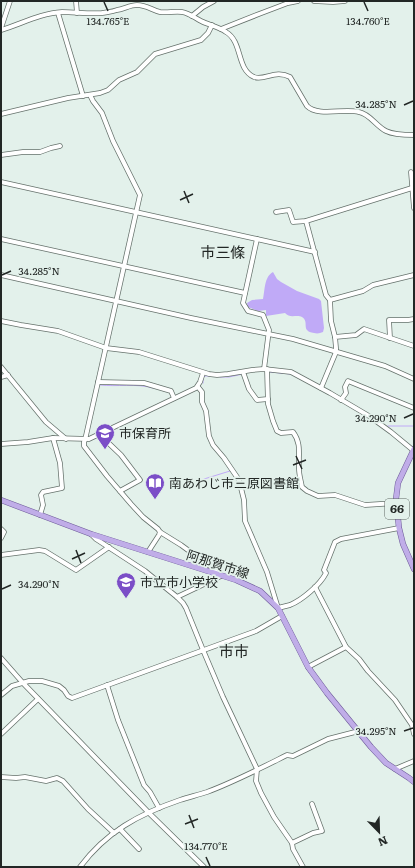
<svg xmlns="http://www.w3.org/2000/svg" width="415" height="868" font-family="Literata,'Noto Sans JP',serif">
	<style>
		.water { fill: #c0aaf7 }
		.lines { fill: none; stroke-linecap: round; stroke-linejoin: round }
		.stream { stroke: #c0aaf7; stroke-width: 1 }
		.minor-casing { stroke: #66726c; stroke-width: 5.5 }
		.major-casing { stroke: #6d5b99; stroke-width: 6 }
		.minor { stroke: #fff; stroke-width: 4 }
		.major { stroke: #c0ade8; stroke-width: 5 }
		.ticks { fill: none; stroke: #222725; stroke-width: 1.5 }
		.labels { text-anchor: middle; stroke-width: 3.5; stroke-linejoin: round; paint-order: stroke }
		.shield { fill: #e3f1eb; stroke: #5c6460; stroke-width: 1 }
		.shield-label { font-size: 12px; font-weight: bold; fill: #222725 }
		.poi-label { font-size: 13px; fill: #222725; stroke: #e3f1eb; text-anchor: start }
		.street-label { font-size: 13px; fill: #222725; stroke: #e3f1eb }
		.quarter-label { font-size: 15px; fill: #222725; stroke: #e3f1eb }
		.ticks-label { font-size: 10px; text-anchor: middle; fill: #222725; stroke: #e3f1eb; stroke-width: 3.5; stroke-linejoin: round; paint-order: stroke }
	</style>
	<rect width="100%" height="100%" fill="#e3f1eb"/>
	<path class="water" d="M273,272L277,279L281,282L297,291L319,299L321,301L324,328L323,332C320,333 318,334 314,333C300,331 310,322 302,317C297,314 290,319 285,313L266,316V310L258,311L248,307L247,303L252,300L263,299C265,290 264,277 273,272Z"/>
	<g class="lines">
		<g class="stream">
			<polyline points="270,372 290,374"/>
			<polyline points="220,377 229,377 243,374"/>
			<polyline points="203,383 203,378 205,376 213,376"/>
			<path d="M100,385C117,387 136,383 153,388"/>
			<polyline points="388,426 414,426"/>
			<polyline points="204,479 230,471"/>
		</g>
		<defs>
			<g id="minor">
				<polyline points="76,1 77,13"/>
				<polyline points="314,1 333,2 345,1"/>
				<polyline points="58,13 83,96"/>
				<polyline points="192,16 203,7 214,1"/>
				<polyline points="1,28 10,1"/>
				<polyline points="221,29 259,14 288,3 298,1"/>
				<path d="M1,30C21,24 41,13 62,12C75,12 89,14 102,13C107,12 112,12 117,10C124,9 130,5 137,5C146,5 152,10 160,12C167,13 175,11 182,12C189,13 195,18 201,21C209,25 219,27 226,32C243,42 236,69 254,77C265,81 275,69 290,77L307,106C318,117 345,108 359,112C370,114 376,126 386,131C394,135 405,135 414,135"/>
				<polyline points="90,95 93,101 102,113 113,141 140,195 85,440 84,442 84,446 107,476 131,504 143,517 158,529 160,532 159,535 148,552"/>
				<polyline points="1,114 68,98 100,93 108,90 119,80 137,72 155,54 201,40 208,33 212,25"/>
				<polyline points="1,155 23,152 40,152 51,148 60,146"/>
				<polyline points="411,172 414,208"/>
				<polyline points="1,182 315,252"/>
				<polyline points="276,212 289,210 293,222 306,221 412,188"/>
				<polyline points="306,221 326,295 330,300 331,321 335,337"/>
				<polyline points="1,239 245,293"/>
				<polyline points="257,239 243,303 248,311 263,315 269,330 264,369"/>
				<polyline points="1,275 191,318 293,339 385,366 414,379"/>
				<polyline points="330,300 363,291 373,285 414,275"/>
				<polyline points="1,321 21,325 58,331 106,348 139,352 209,374 217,375 228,374 252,370 264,369 291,372 330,393 369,416 391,432 414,451"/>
				<polyline points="390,338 389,320 408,320 414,319"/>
				<polyline points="1,367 46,422 66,439"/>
				<path d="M267,369L268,404L273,421L277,431L281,433L293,432C302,444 298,455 299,469C299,475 301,481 302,487L307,491L318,496L335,495L365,505L396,503"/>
				<polyline points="243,372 249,389 257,400 268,399"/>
				<polyline points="1,377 8,375"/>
				<polyline points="98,382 144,383 171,391 174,398"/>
				<path d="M198,387L202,392V402L206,411L209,436L213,445L224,458L239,480L244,500L245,521L267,572L278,608C282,607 286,606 290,605C302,600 320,585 326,573L324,570L335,542L341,539L399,528"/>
				<polyline points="321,388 336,352 336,348 335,337 356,335 364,329 414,346"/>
				<polyline points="341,400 346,393 345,387 348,381 414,408"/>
				<polyline points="99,434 121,455 140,480 120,491"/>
				<polyline points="1,444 28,442 53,438 89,439 196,388 200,382 203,373"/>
				<polyline points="40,515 43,505 41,495 43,492 62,488 60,463 53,438"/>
				<polyline points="1,529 4,532 1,538"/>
				<polyline points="160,532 181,545 218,572 219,575"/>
				<polyline points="91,534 96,539 145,571 177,597 183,603 186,608 203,650 223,697 257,769 256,781 261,793 274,817 292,843 293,849 303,867"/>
				<polyline points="1,555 39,550 45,551 76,570 109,547"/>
				<polyline points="315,587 346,647 359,659 368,671 395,700 412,725 414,734"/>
				<polyline points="177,597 221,576"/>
				<polyline points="1,658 23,683 149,813 204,867"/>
				<polyline points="308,667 346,647"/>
				<polyline points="107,685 118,720 144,785 150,792 159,808"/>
				<polyline points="1,695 12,686 29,681 42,681 59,686 64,690 68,696 72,698 256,631 282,616"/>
				<polyline points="1,734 38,699"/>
				<polyline points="395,769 414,761"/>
				<polyline points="1,777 16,778 25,777 46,781 57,778 63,781 88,809 114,833"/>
				<polyline points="120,829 139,849"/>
				<polyline points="292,843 313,833 322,831 312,804"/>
				<path d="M80,867C106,832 139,814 180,800C189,797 198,795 207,792C234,782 261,768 287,755L293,756L328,739L359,731"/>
			</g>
			<g id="major">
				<polyline points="414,449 398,483 396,499 399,528 403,544 414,569"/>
				<polyline points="1,500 91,534 236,580 260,591 278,608 308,667 327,693 371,747 386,763 409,778 414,782"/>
			</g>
		</defs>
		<use href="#minor" class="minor-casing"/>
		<use href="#major" class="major-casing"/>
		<use href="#minor" class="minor"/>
		<use href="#major" class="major"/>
	</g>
	<path class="ticks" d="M104,2L108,11M364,2L368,11M404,105L413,101M184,191L189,203M180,200L193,194M2,275L11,271M404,418L413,414M296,456L302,469M293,465L306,460M76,550L81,563M72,559L85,553M2,589L11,585M404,731L413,728M189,815L194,828M185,824L198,819M206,857L210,866"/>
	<defs>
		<symbol id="school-pin" viewBox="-11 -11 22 30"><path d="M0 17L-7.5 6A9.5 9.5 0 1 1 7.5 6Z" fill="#7b4ec7" stroke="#e3f1eb"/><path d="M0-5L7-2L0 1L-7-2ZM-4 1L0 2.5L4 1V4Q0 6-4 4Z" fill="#fff"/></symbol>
		<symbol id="library-pin" viewBox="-11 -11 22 30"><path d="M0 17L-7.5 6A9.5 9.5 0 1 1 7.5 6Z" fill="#7b4ec7" stroke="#e3f1eb"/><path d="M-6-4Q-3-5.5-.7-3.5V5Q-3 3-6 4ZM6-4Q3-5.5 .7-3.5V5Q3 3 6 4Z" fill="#fff"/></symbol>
	</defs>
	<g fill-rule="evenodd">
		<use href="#school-pin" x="94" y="422" width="22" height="30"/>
		<use href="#library-pin" x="144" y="472" width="22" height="30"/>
		<use href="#school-pin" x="115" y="571" width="22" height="30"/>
	</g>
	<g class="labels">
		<rect class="shield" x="385" y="499" width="24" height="20" rx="3"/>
		<g class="shield-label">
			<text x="397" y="513">66</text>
		</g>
		<g class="poi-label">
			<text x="119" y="438">市保育所</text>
			<text x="169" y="488">南あわじ市三原図書館</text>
			<text x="140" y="587">市立市小学校</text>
		</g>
		<g class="street-label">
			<text transform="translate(218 564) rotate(18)" y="5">阿那賀市線</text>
		</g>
		<g class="quarter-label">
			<text x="223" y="258">市三條</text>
			<text x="234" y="657">市市</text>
		</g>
	</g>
	<g class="ticks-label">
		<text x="108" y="25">134.765°E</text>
		<text x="368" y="25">134.760°E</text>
		<text x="376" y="108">34.285°N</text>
		<text x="39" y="275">34.285°N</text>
		<text x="376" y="422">34.290°N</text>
		<text x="39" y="588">34.290°N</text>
		<text x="376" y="735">34.295°N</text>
		<text x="206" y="850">134.770°E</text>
	</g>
	<rect width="415" height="868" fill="none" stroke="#222725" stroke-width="4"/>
	<g transform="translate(379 832) rotate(157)" stroke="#e3f1eb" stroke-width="3" paint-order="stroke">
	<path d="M0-3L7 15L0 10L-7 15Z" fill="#222725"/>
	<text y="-6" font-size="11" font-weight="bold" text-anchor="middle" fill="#222725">N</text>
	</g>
</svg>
